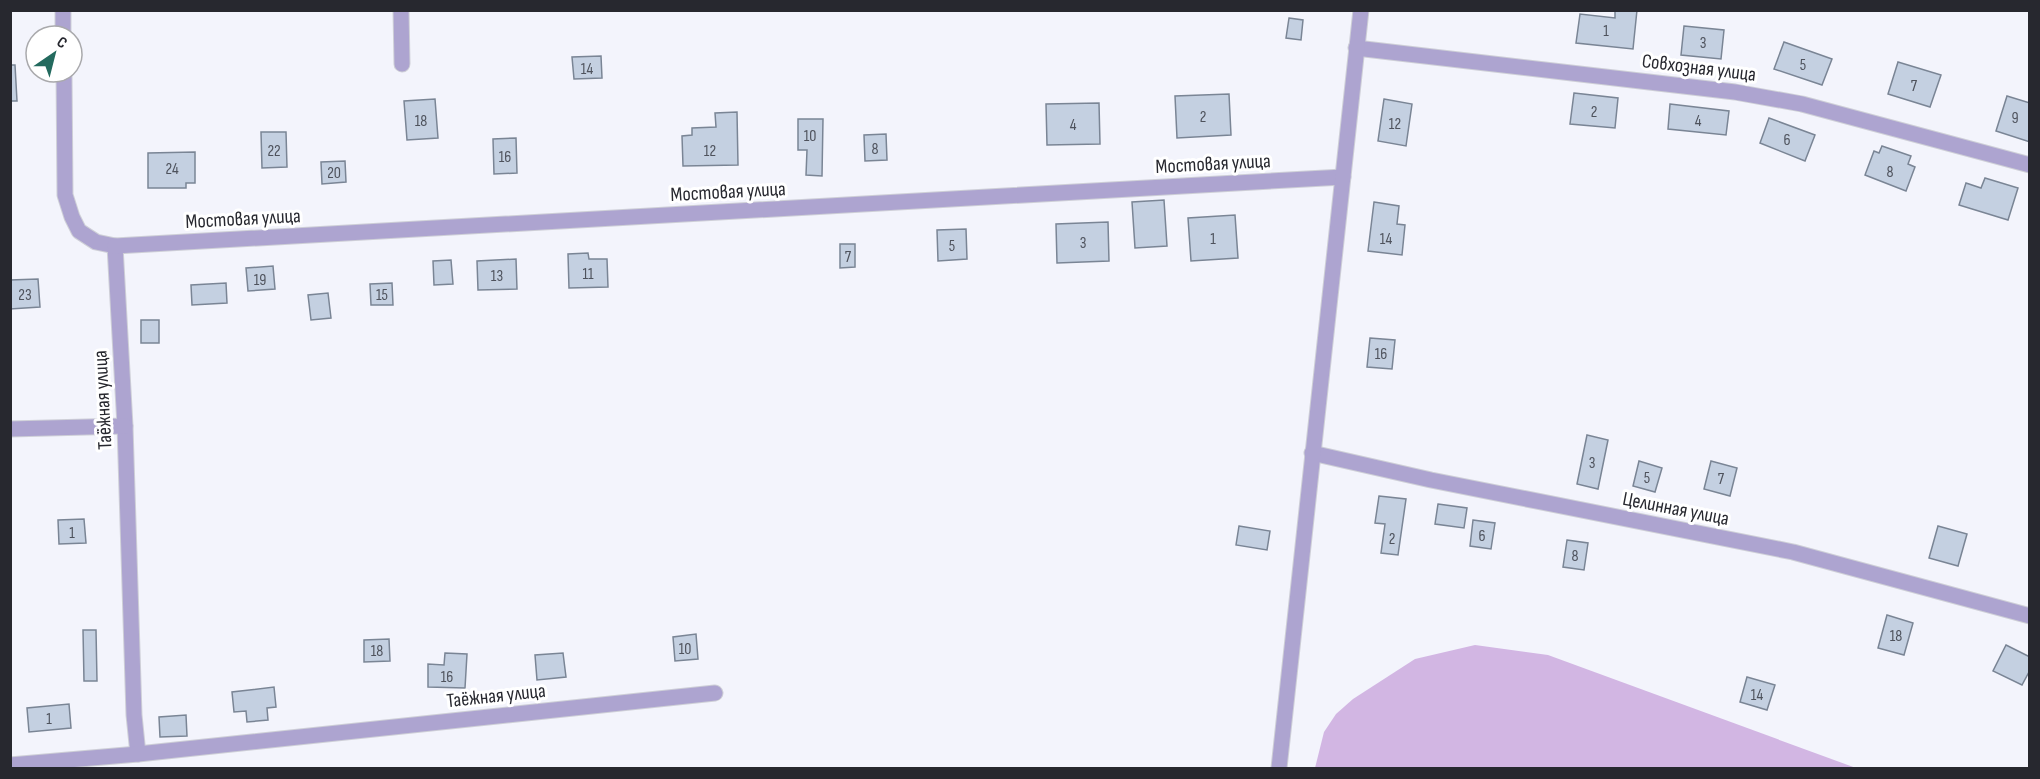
<svg xmlns="http://www.w3.org/2000/svg" width="2040" height="779" font-family="'Sofia Sans Condensed',sans-serif">
	<style>
		.green { fill: #d2b6e3 }
		.building { fill: #c4d0e1; stroke: #7a8595; stroke-width: 1.5 }
		.lines { fill: none; stroke-linecap: round; stroke-linejoin: round }
		.street-casing { stroke: #cecfd7; stroke-width: 17 }
		.street { stroke: #ada4d0; stroke-width: 15 }
		.labels { text-anchor: middle; stroke-width: 6; stroke-linejoin: round; paint-order: stroke }
		.number-label { font-size: 16px; fill: #4e525c }
		.street-label { font-size: 20px; fill: #27282f; stroke: #fff }
	</style>
	<rect width="100%" height="100%" fill="#f3f4fc"/>
	<polygon class="green" points="1475,645 1548,655 1856,768 1315,768 1324,732 1336,714 1353,699 1415,659"/>
	<g class="building">
		<polygon points="1615,10 1637,10 1633,49 1576,43 1580,14 1615,18"/>
		<polygon points="1289,18 1303,20 1301,40 1286,38"/>
		<polygon points="1684,26 1724,30 1721,59 1681,55"/>
		<polygon points="1784,42 1832,59 1822,85 1774,69"/>
		<polygon points="601,56 602,78 574,79 572,57"/>
		<polygon points="1898,62 1941,75 1930,107 1888,94"/>
		<polygon points="10,65 15,65 17,101 10,101"/>
		<polygon points="1574,93 1618,98 1615,128 1570,124"/>
		<polygon points="1229,94 1231,135 1177,138 1175,96"/>
		<polygon points="2007,96 2030,103 2030,142 1996,131"/>
		<polygon points="435,99 438,138 407,140 404,101"/>
		<polygon points="1384,99 1412,104 1406,146 1378,141"/>
		<polygon points="1099,103 1100,144 1047,145 1046,104"/>
		<polygon points="1670,104 1729,111 1726,135 1668,129"/>
		<polygon points="737,112 738,165 683,166 682,136 692,135 692,128 716,127 715,113"/>
		<polygon points="1769,118 1815,135 1805,161 1760,143"/>
		<polygon points="798,119 823,119 822,176 806,175 807,150 798,150"/>
		<polygon points="261,132 286,132 287,167 262,168"/>
		<polygon points="886,134 887,160 865,161 864,135"/>
		<polygon points="516,138 517,173 494,174 493,139"/>
		<polygon points="1882,146 1911,156 1908,164 1915,167 1906,191 1865,175 1874,151 1879,153"/>
		<polygon points="195,152 195,183 186,183 186,188 148,188 148,153"/>
		<polygon points="345,161 346,182 322,184 321,162"/>
		<polygon points="1985,178 2018,188 2008,220 1959,205 1966,183 1981,188"/>
		<polygon points="1164,200 1167,246 1135,248 1132,202"/>
		<polygon points="1374,202 1399,206 1397,224 1405,225 1402,255 1368,251"/>
		<polygon points="1235,215 1238,258 1191,261 1188,218"/>
		<polygon points="1108,222 1109,261 1057,263 1056,224"/>
		<polygon points="966,229 967,259 938,261 937,230"/>
		<polygon points="840,244 855,244 855,267 840,268"/>
		<polygon points="588,253 589,259 607,259 608,287 569,288 568,254"/>
		<polygon points="516,259 517,289 478,290 477,261"/>
		<polygon points="451,260 453,284 434,285 433,261"/>
		<polygon points="273,266 275,289 248,291 246,268"/>
		<polygon points="38,279 40,307 10,309 10,280"/>
		<polygon points="226,283 227,303 192,305 191,285"/>
		<polygon points="392,283 393,305 371,305 370,284"/>
		<polygon points="328,293 331,318 311,320 308,295"/>
		<rect x="141" y="320" width="18" height="23"/>
		<polygon points="1370,338 1395,340 1392,369 1367,367"/>
		<polygon points="1587,435 1608,440 1598,489 1577,484"/>
		<polygon points="1639,461 1662,468 1655,492 1633,486"/>
		<polygon points="1711,461 1737,468 1730,496 1704,489"/>
		<polygon points="1379,496 1406,499 1398,555 1381,553 1385,524 1375,523"/>
		<polygon points="1438,504 1467,508 1464,528 1435,524"/>
		<polygon points="84,519 86,543 59,544 58,520"/>
		<polygon points="1473,520 1495,523 1491,549 1470,546"/>
		<polygon points="1239,526 1270,531 1267,550 1236,545"/>
		<polygon points="1938,526 1967,534 1958,566 1929,558"/>
		<polygon points="1567,540 1588,543 1584,570 1563,567"/>
		<polygon points="1887,615 1913,623 1904,655 1878,648"/>
		<polygon points="83,630 96,630 97,681 84,681"/>
		<polygon points="696,634 698,659 675,661 673,637"/>
		<polygon points="389,639 390,661 364,662 364,640"/>
		<polygon points="2006,645 2030,657 2030,670 2022,685 1993,671"/>
		<polygon points="445,653 467,654 465,688 428,687 428,664 444,665"/>
		<polygon points="563,653 566,677 537,680 535,655"/>
		<polygon points="1747,677 1775,685 1767,710 1740,702"/>
		<polygon points="274,687 276,707 267,708 268,720 247,722 246,711 234,712 232,692"/>
		<polygon points="69,704 71,728 29,732 27,708"/>
		<polygon points="186,715 187,736 160,737 159,717"/>
	</g>
	<g class="lines">
		<defs>
			<g id="street">
				<polyline points="63,10 63,36"/>
				<polyline points="401,10 402,64"/>
				<polyline points="1356,48 1735,92 1802,104 2030,165"/>
				<polyline points="64,72 65,195 72,217 79,231 96,242 115,246 125,426 134,715 138,754"/>
				<polyline points="115,246 1343,177"/>
				<polyline points="10,429 125,426"/>
				<polyline points="1312,453 1431,480 1793,552 2030,616"/>
				<polyline points="10,765 138,754 715,693"/>
				<polyline points="1279,768 1361,10"/>
			</g>
		</defs>
		<use href="#street" class="street-casing"/>
		<use href="#street" class="street"/>
	</g>
	<g class="labels">
		<g class="number-label">
			<text x="1606" y="36">1</text>
			<text x="1703" y="48">3</text>
			<text x="1803" y="70">5</text>
			<text x="587" y="74">14</text>
			<text x="1914" y="91">7</text>
			<text x="1594" y="117">2</text>
			<text x="1203" y="122">2</text>
			<text x="2015" y="123">9</text>
			<text x="421" y="126">18</text>
			<text x="1698" y="126">4</text>
			<text x="1395" y="129">12</text>
			<text x="1073" y="130">4</text>
			<text x="810" y="141">10</text>
			<text x="1787" y="145">6</text>
			<text x="875" y="154">8</text>
			<text x="274" y="156">22</text>
			<text x="710" y="156">12</text>
			<text x="505" y="162">16</text>
			<text x="172" y="174">24</text>
			<text x="1890" y="177">8</text>
			<text x="334" y="178">20</text>
			<text x="1213" y="244">1</text>
			<text x="1386" y="244">14</text>
			<text x="1083" y="248">3</text>
			<text x="952" y="251">5</text>
			<text x="848" y="262">7</text>
			<text x="588" y="279">11</text>
			<text x="497" y="281">13</text>
			<text x="260" y="285">19</text>
			<text x="25" y="300">23</text>
			<text x="382" y="300">15</text>
			<text x="1381" y="359">16</text>
			<text x="1592" y="468">3</text>
			<text x="1647" y="483">5</text>
			<text x="1721" y="484">7</text>
			<text x="72" y="538">1</text>
			<text x="1482" y="541">6</text>
			<text x="1392" y="544">2</text>
			<text x="1575" y="561">8</text>
			<text x="1896" y="641">18</text>
			<text x="685" y="654">10</text>
			<text x="377" y="656">18</text>
			<text x="447" y="682">16</text>
			<text x="1757" y="700">14</text>
			<text x="49" y="724">1</text>
		</g>
		<g class="street-label">
			<text transform="translate(1699 67) rotate(7)" y="7">Совхозная улица</text>
			<text transform="translate(1213 163) rotate(-3)" y="7">Мостовая улица</text>
			<text transform="translate(728 191) rotate(-3)" y="7">Мостовая улица</text>
			<text transform="translate(243 218) rotate(-3)" y="7">Мостовая улица</text>
			<text transform="translate(102 400) rotate(-93)" y="7">Таёжная улица</text>
			<text transform="translate(1676 508) rotate(11)" y="7">Целинная улица</text>
			<text transform="translate(496 695) rotate(-6)" y="7">Таёжная улица</text>
		</g>
	</g>
	<rect width="2040" height="779" fill="none" stroke="#27282f" stroke-width="24"/>
	<g transform="translate(54 54) rotate(35)"><circle r="28" fill="#ffffff" stroke="#a9a9ac" stroke-width="1.5"/>
	<path d="M0-4.5L10 22L0 15L-10 22Z" fill="#236a5e"/>
	<text y="-9" font-size="16" font-weight="bold" text-anchor="middle" fill="#27282f">С</text>
	</g>
</svg>
